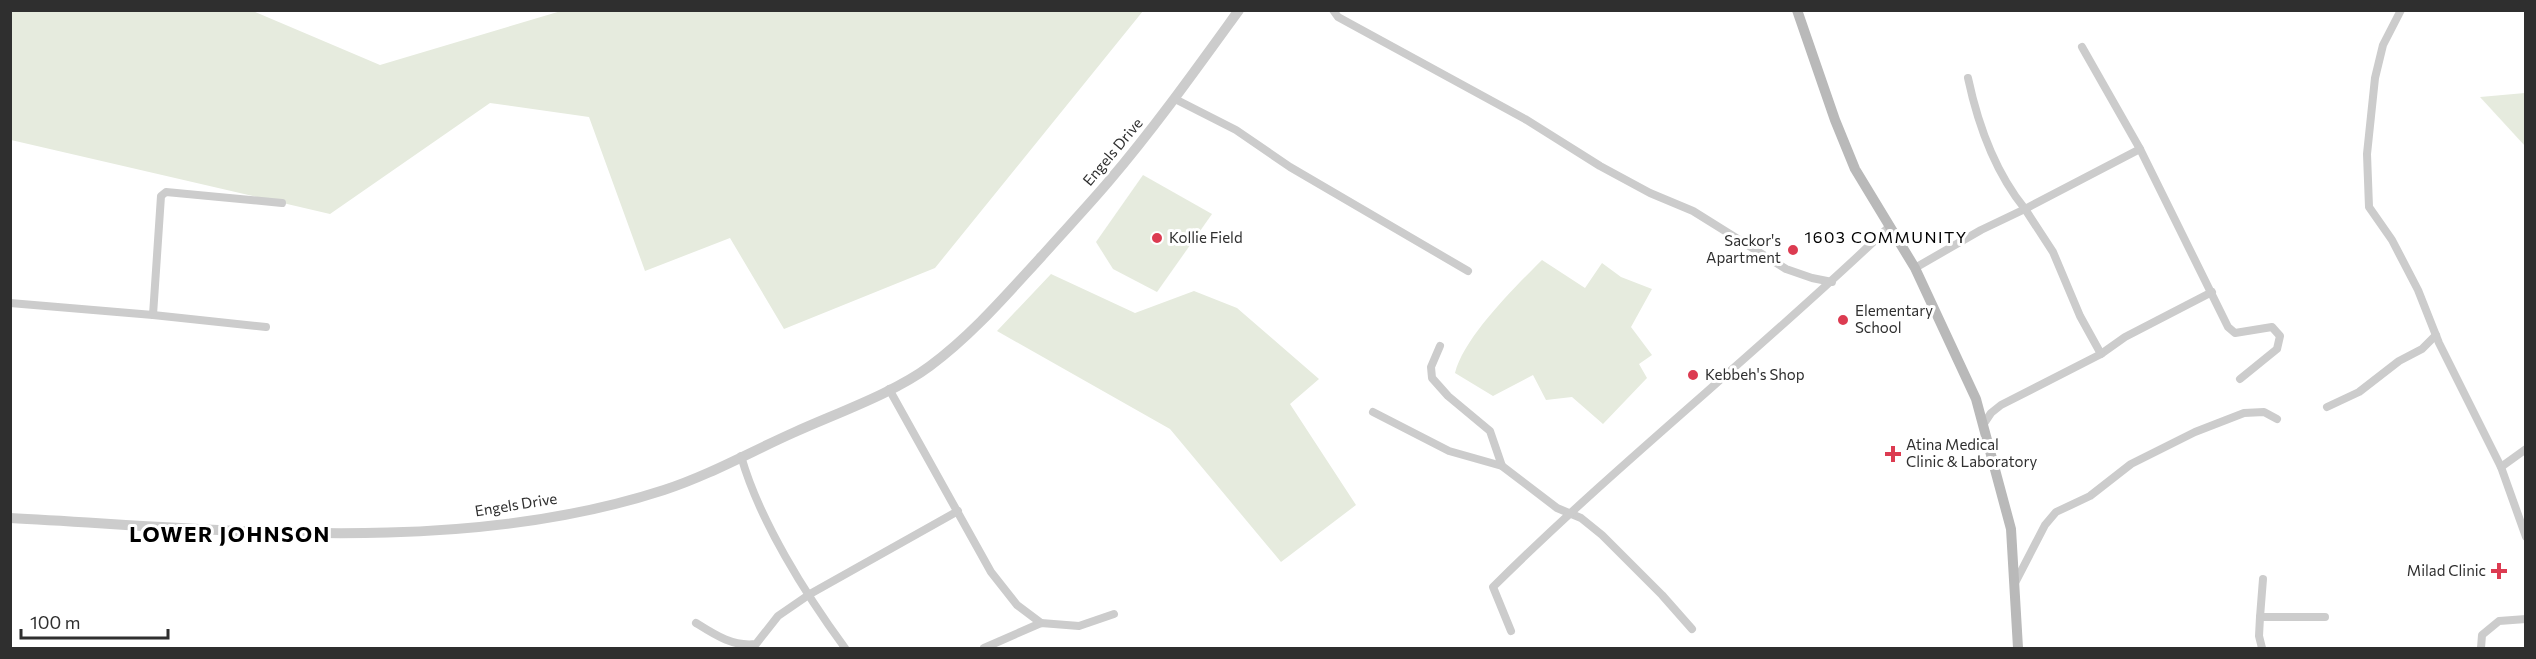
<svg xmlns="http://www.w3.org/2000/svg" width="2536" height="659" font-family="Commissioner,sans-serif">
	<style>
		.green { fill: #e6ebde }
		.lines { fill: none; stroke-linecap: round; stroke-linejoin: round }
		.minor { stroke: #ccc; stroke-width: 8 }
		.tertiary { stroke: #ccc; stroke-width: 10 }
		.secondary { stroke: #b9b9b9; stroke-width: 10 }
		.poi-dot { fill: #dc3b51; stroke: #fff; stroke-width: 2 }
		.labels { text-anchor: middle; stroke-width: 6; stroke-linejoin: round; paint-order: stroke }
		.street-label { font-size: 15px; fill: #2f2f2f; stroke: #fff }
		.poi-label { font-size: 15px; fill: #2f2f2f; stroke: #fff; text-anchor: start }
		.neighbourhood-label { font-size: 16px; letter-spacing: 1.5px; fill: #000; stroke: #fff }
		.district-label { font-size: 21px; font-weight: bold; letter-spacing: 1.5px; fill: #000; stroke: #fff }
	</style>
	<rect width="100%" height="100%" fill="#fff"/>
	<g class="green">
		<polygon points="11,11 253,11 380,65 561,11 1143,11 935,268 784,329 730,238 645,271 589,117 490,103 330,214 11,140"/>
		<polygon points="2525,93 2526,93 2525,146 2480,97"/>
		<polygon points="1143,175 1212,214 1157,292 1113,269 1096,242"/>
		<path d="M1542,260L1585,288L1602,263L1621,277L1652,289L1631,327L1652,355L1639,364L1647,378L1603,424L1572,397L1546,400L1533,375L1493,396L1455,373C1464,337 1515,287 1542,260Z"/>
		<polygon points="1051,274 1135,313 1194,291 1237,308 1319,379 1290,404 1356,505 1281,562 1170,429 997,331"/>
	</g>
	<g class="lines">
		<g class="minor">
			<polyline points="1333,10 1338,17 1525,119 1600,166 1650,193 1693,211 1786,269 1812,278 1832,282"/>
			<polyline points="2401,10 2383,45 2375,78 2367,154 2369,207 2392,240 2418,290 2439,343 2501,467 2526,537"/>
			<polyline points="2082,47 2140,149"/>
			<polyline points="1175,99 1236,130 1290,167 1468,271"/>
			<path d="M1915,268L1981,230L2025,209C1995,172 1978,125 1968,78"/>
			<polyline points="10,303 153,315 161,196 166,192 282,203"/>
			<polyline points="153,315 266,327"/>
			<polyline points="1440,346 1431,367 1432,378 1448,396 1490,431 1502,466"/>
			<polyline points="2101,354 2125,337 2212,292"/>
			<polyline points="889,389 991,572 1017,605 1041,623"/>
			<polyline points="2327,407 2359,392 2399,361 2422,349 2436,335"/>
			<polyline points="1373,412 1449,451 1502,466 1557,508 1581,518 1602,535 1662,595 1692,629"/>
			<polyline points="1983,425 1991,413 2001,405 2101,354 2080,316 2053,252 2025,209 2140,149 2228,327 2235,333 2272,327 2280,336 2277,349 2240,379"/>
			<path d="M741,456C759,520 806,595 845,648"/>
			<polyline points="2501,467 2526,449"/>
			<polyline points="2015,583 2045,525 2056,512 2090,496 2131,464 2195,432 2244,413 2264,412 2277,419"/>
			<polyline points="2260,617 2263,579"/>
			<path d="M696,623C715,635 733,647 756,644L778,616L810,594L958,511"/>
			<path d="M1511,631L1493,587C1620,461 1761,350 1890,226"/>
			<polyline points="984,648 1041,623 1079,626 1114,614"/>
			<polyline points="2262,648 2259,636 2260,617 2325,617"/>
			<polyline points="2481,648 2482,635 2499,621 2526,619"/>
		</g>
		<path class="tertiary" d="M10,518C223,529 459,557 664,490C710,475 752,451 795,432C837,413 894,393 930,366C972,335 1007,294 1042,256C1064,231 1087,207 1109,181C1155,127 1197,68 1239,10"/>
		<polyline class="secondary" points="1797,10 1835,120 1855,169 1915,268 1976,399 2011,529 2018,648"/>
	</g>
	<g class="poi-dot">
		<circle cx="1157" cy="238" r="6"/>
		<circle cx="1793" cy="250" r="6"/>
		<circle cx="1843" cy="320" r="6"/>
		<circle cx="1693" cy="375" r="6"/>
		<path d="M1890 445h6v6h6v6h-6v6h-6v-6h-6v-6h6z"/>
		<path d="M2496 562h6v6h6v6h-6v6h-6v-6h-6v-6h6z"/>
	</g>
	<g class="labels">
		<g class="street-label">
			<text transform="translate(1113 152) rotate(-50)" y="5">Engels Drive</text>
			<text transform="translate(516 505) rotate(-9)" y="5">Engels Drive</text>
		</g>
		<g class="poi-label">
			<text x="1169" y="243">Kollie Field</text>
			<text x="1781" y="246" text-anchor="end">Sackor's<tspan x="1781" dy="17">Apartment</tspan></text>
			<text x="1855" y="316">Elementary<tspan x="1855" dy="17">School</tspan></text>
			<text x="1705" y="380">Kebbeh's Shop</text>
			<text x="1906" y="450">Atina Medical<tspan x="1906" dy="17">Clinic &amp; Laboratory</tspan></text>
			<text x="2486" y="576" text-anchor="end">Milad Clinic</text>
		</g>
		<g class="neighbourhood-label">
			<text x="1886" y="243">1603 COMMUNITY</text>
		</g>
		<g class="district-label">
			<text x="230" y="542">LOWER JOHNSON</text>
		</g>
	</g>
	<rect width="2536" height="659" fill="none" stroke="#2f2f2f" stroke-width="24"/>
	<path d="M21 629v9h147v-9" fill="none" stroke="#2f2f2f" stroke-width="3"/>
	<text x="30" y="629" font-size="18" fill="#2f2f2f" stroke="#ffffff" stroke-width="4.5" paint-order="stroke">100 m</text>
</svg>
